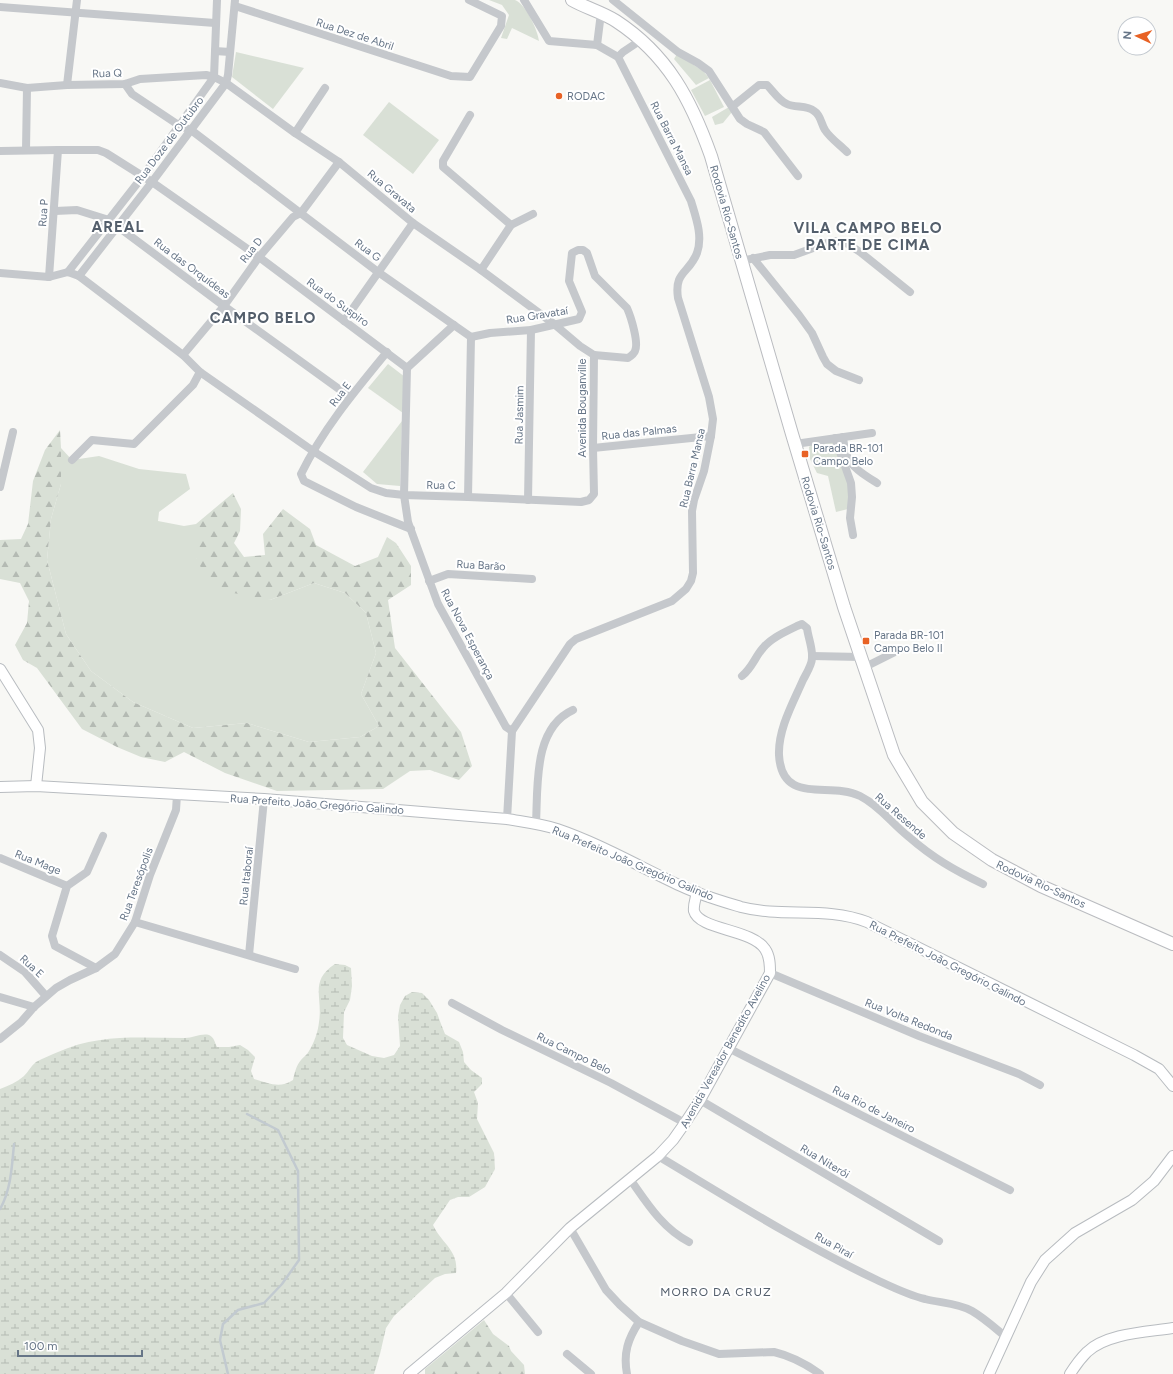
<svg xmlns="http://www.w3.org/2000/svg" width="1173" height="1374" font-family="Figtree,sans-serif">
	<style>
		.green { fill: #d9e0d6 }
		.forest { fill: url(#forest-firs) }
		.wetland { fill: url(#wetland-marsh) }
		.lines { fill: none; stroke-linecap: round; stroke-linejoin: round }
		.stream { stroke: #c2cad0; stroke-width: 2.5 }
		.major-casing { stroke: #b8bcc0; stroke-width: 12 }
		.highway-casing { stroke: #babcc0; stroke-width: 14 }
		.minor { stroke: #c5c8cc; stroke-width: 8 }
		.major { stroke: #fff; stroke-width: 10 }
		.highway { stroke: #fff; stroke-width: 12 }
		.poi-dot { fill: #e86225; stroke: #fff; stroke-width: 1.5 }
		.labels { text-anchor: middle; stroke-width: 4; stroke-linejoin: round; paint-order: stroke }
		.street-label { font-size: 11px; fill: #667587; stroke: #fff }
		.poi-label { font-size: 11px; fill: #667587; stroke: #fff; text-anchor: start }
		.neighbourhood-label { font-size: 12px; letter-spacing: 1px; fill: #545f6c; stroke: #fff }
		.district-label { font-size: 15px; font-weight: bold; letter-spacing: 1px; fill: #545f6c; stroke: #fff }
	</style>
	<defs>
		<pattern id="forest-firs" width="22" height="20" patternUnits="userSpaceOnUse"><rect width="22" height="20" fill="#d9e0d6"/><path d="M5 1l3.5 6h-7zM16 11l3.5 6h-7z" fill="#b4bab3"/></pattern>
		<pattern id="wetland-marsh" width="20" height="14" patternUnits="userSpaceOnUse"><rect width="20" height="14" fill="#d9e0d6"/><path d="M1 5h8M5 5V1M11 12h8M15 12V8" fill="none" stroke="#b4bab3"/></pattern>
	</defs>
	<rect width="100%" height="100%" fill="#f8f8f5"/>
	<g class="green">
		<path d="M489,0C497,0 508,0 515,0C526,4 538,31 539,41L512,28L507,39L501,38L509,15L502,5Z"/>
		<polygon points="236,52 304,68 273,109 232,77"/>
		<polygon points="677,54 703,71 709,78 696,85 674,59"/>
		<polygon points="710,80 724,107 705,116 691,90"/>
		<polygon points="389,102 439,140 413,174 363,135"/>
		<polygon points="729,107 732,112 723,123 715,125 712,117"/>
		<polygon points="388,364 405,377 403,413 368,388"/>
		<polygon points="402,421 400,486 377,484 363,472"/>
		<polygon points="834,440 850,484 848,509 836,512 828,476 817,473 810,459 809,447 812,444"/>
		<polygon points="61,448 72,460 99,456 139,469 186,474 190,489 159,512 158,521 184,526 196,524 196,558 270,600 314,583 345,593 366,613 376,653 361,694 379,726 360,737 309,742 247,723 193,728 133,702 91,671 66,634 47,560 51,519 61,484"/>
	</g>
	<g class="forest">
		<polygon points="60,430 61,448 61,484 51,519 47,560 66,634 91,671 133,702 193,728 247,723 309,742 360,737 379,726 361,694 376,653 366,613 345,593 314,583 270,600 212,589 196,558 196,524 233,493 241,509 240,531 234,543 244,557 265,555 263,534 283,509 310,529 316,545 355,566 378,557 387,537 396,543 411,566 411,585 388,600 395,648 461,732 472,766 459,780 430,770 410,771 383,789 277,791 225,773 184,752 165,762 141,757 117,747 82,729 37,668 23,660 15,645 27,623 29,601 20,583 0,579 0,540 21,539 28,524 33,481 45,450"/>
		<polygon points="484,1320 493,1334 509,1346 511,1351 524,1365 525,1374 425,1374 425,1369"/>
	</g>
	<path class="wetland" d="M335,964L345,965L351,968L352,986L350,1000L344,1012L343,1038L347,1045L372,1056L384,1058L394,1055L400,1046L398,1016L400,1005L405,996L412,992L422,993L429,1000L437,1013L441,1024L445,1034L459,1042L463,1052L464,1062L471,1070L482,1078V1084L474,1092L478,1103L477,1119L494,1153L495,1169L485,1187L469,1197H458L450,1200L433,1225C441,1243 459,1250 456,1273L445,1274L435,1278L394,1316L386,1328L380,1354L374,1374H0V1089C8,1086 17,1082 24,1076C28,1072 31,1066 36,1062C43,1058 51,1055 58,1052C99,1033 142,1038 185,1038C193,1038 201,1033 209,1035C214,1037 215,1043 217,1047H229L240,1045L248,1050L255,1057L251,1071L254,1079C269,1083 279,1089 293,1080C295,1072 296,1066 301,1060C303,1057 307,1055 309,1051C314,1043 318,1032 319,1022C323,997 309,981 335,964Z"/>
	<g class="lines">
		<g class="stream">
			<path d="M0,1209C11,1190 12,1166 14,1144"/>
			<polyline points="228,1374 220,1340 223,1324 238,1310 264,1303 282,1284 299,1260 298,1171 278,1130 247,1114"/>
		</g>
		<defs>
			<g id="major">
				<polyline points="0,669 38,730 40,748 36,786"/>
				<path d="M0,787L36,786L264,799L507,819C524,822 541,824 557,829C601,844 640,867 681,886C700,895 721,901 741,907C783,918 826,906 867,922L1134,1055L1159,1069L1173,1086"/>
				<path d="M409,1374L506,1293L570,1228L658,1156L673,1140L685,1123L700,1100L770,973C770,965 770,956 765,949C752,929 699,930 694,911C693,905 696,898 697,892"/>
				<polyline points="989,1374 1031,1282 1045,1260 1075,1233 1132,1200 1154,1181 1173,1156"/>
				<path d="M1070,1374C1075,1366 1081,1358 1087,1352C1107,1333 1148,1332 1173,1328"/>
			</g>
			<path id="highway" d="M572,0C586,8 602,12 616,21C668,55 691,100 711,156L792,434L844,607L894,755L922,802L953,833L992,860L1041,886L1173,944"/>
		</defs>
		<use href="#major" class="major-casing"/>
		<use href="#highway" class="highway-casing"/>
		<g class="minor">
			<polyline points="613,0 678,52 698,63 709,71 740,119 747,124 764,132 798,176"/>
			<polyline points="235,6 451,76 470,77 501,26 502,16 469,0"/>
			<polyline points="0,7 215,23"/>
			<polyline points="597,45 601,13"/>
			<polyline points="215,51 230,52"/>
			<polyline points="618,57 623,52 641,40"/>
			<polyline points="0,83 27,88 67,85 125,84 140,79 206,75 214,77 226,83 295,133 339,162 413,223 481,270 554,324 580,346 594,355 593,448 594,494 589,500 581,502 468,497 404,495 386,493 371,488 313,451 200,372 183,355 79,276 68,272 49,277 0,273"/>
			<polyline points="125,84 132,94 180,126 191,130 378,272 471,337"/>
			<polyline points="67,85 77,0"/>
			<path d="M733,106L759,85H767C773,91 779,101 787,104C795,108 807,105 814,111C821,115 821,124 825,130C830,138 840,145 847,152"/>
			<polyline points="470,115 443,161 443,167 511,225"/>
			<polyline points="295,133 325,88"/>
			<polyline points="26,150 27,88"/>
			<polyline points="0,151 58,150 98,150 106,153 152,182 259,257 407,368"/>
			<polyline points="55,211 77,210 109,220 224,306 350,397"/>
			<polyline points="753,258 799,315 812,333 823,357 827,364 836,371 859,380"/>
			<polyline points="741,261 770,255 794,255 827,243 837,241 848,244 860,252 910,292"/>
			<polyline points="481,270 511,225 533,214"/>
			<polyline points="68,272 143,176 214,77 217,0"/>
			<polyline points="79,276 152,182 226,83 228,75 235,0"/>
			<polyline points="49,277 58,150"/>
			<polyline points="344,321 413,223"/>
			<path d="M471,337L490,333L531,330L579,319L582,312L569,281L572,253L578,250H583L587,253L595,276L627,308C631,317 639,343 635,351C634,354 631,356 628,358L594,355"/>
			<path d="M387,352C355,391 323,429 301,474L304,481L356,507L411,529"/>
			<polyline points="183,355 224,306 259,257 293,217 301,213 339,162"/>
			<polyline points="407,368 404,495 408,522 438,604 506,727 512,731"/>
			<polyline points="407,368 454,325"/>
			<path d="M843,437C844,443 844,450 847,456C852,468 866,476 877,483"/>
			<polyline points="835,438 851,483 852,497 850,518 853,535"/>
			<polyline points="795,444 872,433"/>
			<polyline points="593,448 711,436"/>
			<polyline points="72,460 92,440 134,444 193,385 200,372"/>
			<polyline points="0,487 13,432"/>
			<polyline points="468,497 471,337"/>
			<polyline points="528,500 531,330"/>
			<polyline points="429,581 448,574 532,579"/>
			<polyline points="812,656 861,657"/>
			<polyline points="865,667 895,652"/>
			<path d="M742,676C752,668 755,657 763,648C771,638 785,632 797,626L802,624L807,628C808,637 813,649 812,658C812,665 806,674 803,680C793,703 778,729 779,755C782,806 829,781 860,796C880,806 892,824 909,837C933,858 954,870 983,884"/>
			<path d="M507,819L512,731L570,644L576,639L672,601L686,589L691,581L693,573L692,511L694,500L704,471L711,436L713,419L709,397L678,298C674,271 689,274 697,253C703,236 696,218 691,201L618,57L597,45L549,41L524,0"/>
			<path d="M536,823C538,786 533,728 573,710"/>
			<polyline points="0,858 67,886"/>
			<polyline points="135,922 295,969"/>
			<polyline points="0,955 25,972 46,996"/>
			<polyline points="249,955 264,799"/>
			<polyline points="96,968 55,946 52,936 67,886 87,872 103,836"/>
			<polyline points="770,973 919,1036 1019,1074 1040,1085"/>
			<polyline points="0,997 34,1007"/>
			<polyline points="452,1003 502,1030 611,1083 685,1123"/>
			<polyline points="0,1039 21,1022 34,1007 56,988 70,980 96,968 115,954 135,922 150,875 176,810 177,795"/>
			<polyline points="728,1048 1010,1190"/>
			<polyline points="700,1100 939,1241"/>
			<path d="M658,1156C730,1199 801,1244 877,1280C892,1287 908,1295 925,1299C940,1303 958,1303 972,1311C984,1318 995,1328 1006,1337"/>
			<path d="M630,1179C647,1203 662,1228 689,1242"/>
			<path d="M570,1228L606,1290L620,1305L639,1322L682,1341L719,1354L774,1352C791,1356 806,1364 820,1374"/>
			<polyline points="506,1293 538,1332"/>
			<polyline points="567,1354 591,1374"/>
			<path d="M627,1374C623,1353 628,1339 639,1322"/>
		</g>
		<use href="#major" class="major"/>
		<use href="#highway" class="highway"/>
	</g>
	<g class="poi-dot">
		<circle cx="559" cy="96" r="4"/>
		<rect x="801" y="450" width="8" height="8" rx="2"/>
		<rect x="862" y="637" width="8" height="8" rx="2"/>
	</g>
	<g class="labels">
		<g class="street-label">
			<text transform="translate(355 34) rotate(18)" y="4">Rua Dez de Abril</text>
			<text transform="translate(107 73) rotate(-2)" y="4">Rua Q</text>
			<text transform="translate(672 138) rotate(63)" y="4">Rua Barra Mansa</text>
			<text transform="translate(169 140) rotate(-53)" y="4">Rua Doze de Outubro</text>
			<text transform="translate(392 191) rotate(40)" y="4">Rua Gravata</text>
			<text transform="translate(727 212) rotate(74)" y="4">Rodovia Rio-Santos</text>
			<text transform="translate(43 213) rotate(-86)" y="4">Rua P</text>
			<text transform="translate(251 250) rotate(-52)" y="4">Rua D</text>
			<text transform="translate(368 250) rotate(37)" y="4">Rua G</text>
			<text transform="translate(192 268) rotate(37)" y="4">Rua das Orquídeas</text>
			<text transform="translate(338 302) rotate(36)" y="4">Rua do Suspiro</text>
			<text transform="translate(537 315) rotate(-9)" y="4">Rua Gravataí</text>
			<text transform="translate(340 394) rotate(-53)" y="4">Rua E</text>
			<text transform="translate(582 408) rotate(-90)" y="4">Avenida Bouganville</text>
			<text transform="translate(519 415) rotate(-89)" y="4">Rua Jasmim</text>
			<text transform="translate(639 432) rotate(-6)" y="4">Rua das Palmas</text>
			<text transform="translate(692 468) rotate(-77)" y="4">Rua Barra Mansa</text>
			<text transform="translate(441 485) rotate(1)" y="4">Rua C</text>
			<text transform="translate(819 523) rotate(73)" y="4">Rodovia Rio-Santos</text>
			<text transform="translate(481 565) rotate(3)" y="4">Rua Barão</text>
			<text transform="translate(468 634) rotate(62)" y="4">Rua Nova Esperança</text>
			<text transform="translate(317 804) rotate(4)" y="4">Rua Prefeito João Gregório Galindo</text>
			<text transform="translate(901 816) rotate(41)" y="4">Rua Resende</text>
			<text transform="translate(38 862) rotate(22)" y="4">Rua Mage</text>
			<text transform="translate(633 863) rotate(23)" y="4">Rua Prefeito João Gregório Galindo</text>
			<text transform="translate(246 876) rotate(-84)" y="4">Rua Itaboraí</text>
			<text transform="translate(136 884) rotate(-70)" y="4">Rua Teresópolis</text>
			<text transform="translate(1041 884) rotate(25)" y="4">Rodovia Rio-Santos</text>
			<text transform="translate(948 963) rotate(27)" y="4">Rua Prefeito João Gregório Galindo</text>
			<text transform="translate(32 966) rotate(43)" y="4">Rua E</text>
			<text transform="translate(909 1019) rotate(22)" y="4">Rua Volta Redonda</text>
			<text transform="translate(725 1051) rotate(-61)" y="4">Avenida Vereador Benedito Avelino</text>
			<text transform="translate(574 1053) rotate(26)" y="4">Rua Campo Belo</text>
			<text transform="translate(874 1109) rotate(27)" y="4">Rua Rio de Janeiro</text>
			<text transform="translate(825 1161) rotate(31)" y="4">Rua Niterói</text>
			<text transform="translate(834 1245) rotate(29)" y="4">Rua Piraí</text>
		</g>
		<g class="poi-label">
			<text x="567" y="100">RODAC</text>
			<text x="813" y="452">Parada BR-101<tspan x="813" dy="13">Campo Belo</tspan></text>
			<text x="874" y="639">Parada BR-101<tspan x="874" dy="13">Campo Belo II</tspan></text>
		</g>
		<g class="neighbourhood-label">
			<text x="716" y="1296">MORRO DA CRUZ</text>
		</g>
		<g class="district-label">
			<text x="118" y="232">AREAL</text>
			<text x="868" y="233">VILA CAMPO BELO<tspan x="868" dy="17">PARTE DE CIMA</tspan></text>
			<text x="263" y="323">CAMPO BELO</text>
		</g>
	</g>
	<g transform="translate(1137 36) rotate(274)"><circle r="19" fill="#ffffff" stroke="#c2c8cf"/>
	<path d="M0-3L7 15L0 10L-7 15Z" fill="#e86225"/>
	<text y="-6" font-size="11" font-weight="bold" text-anchor="middle" fill="#667587">N</text>
	</g>
	<path d="M18 1350v6h124v-6" fill="none" stroke="#667587" stroke-width="2"/>
	<text x="24" y="1350" font-size="12" fill="#667587" stroke="#ffffff" stroke-width="3" paint-order="stroke">100 m</text>
</svg>
